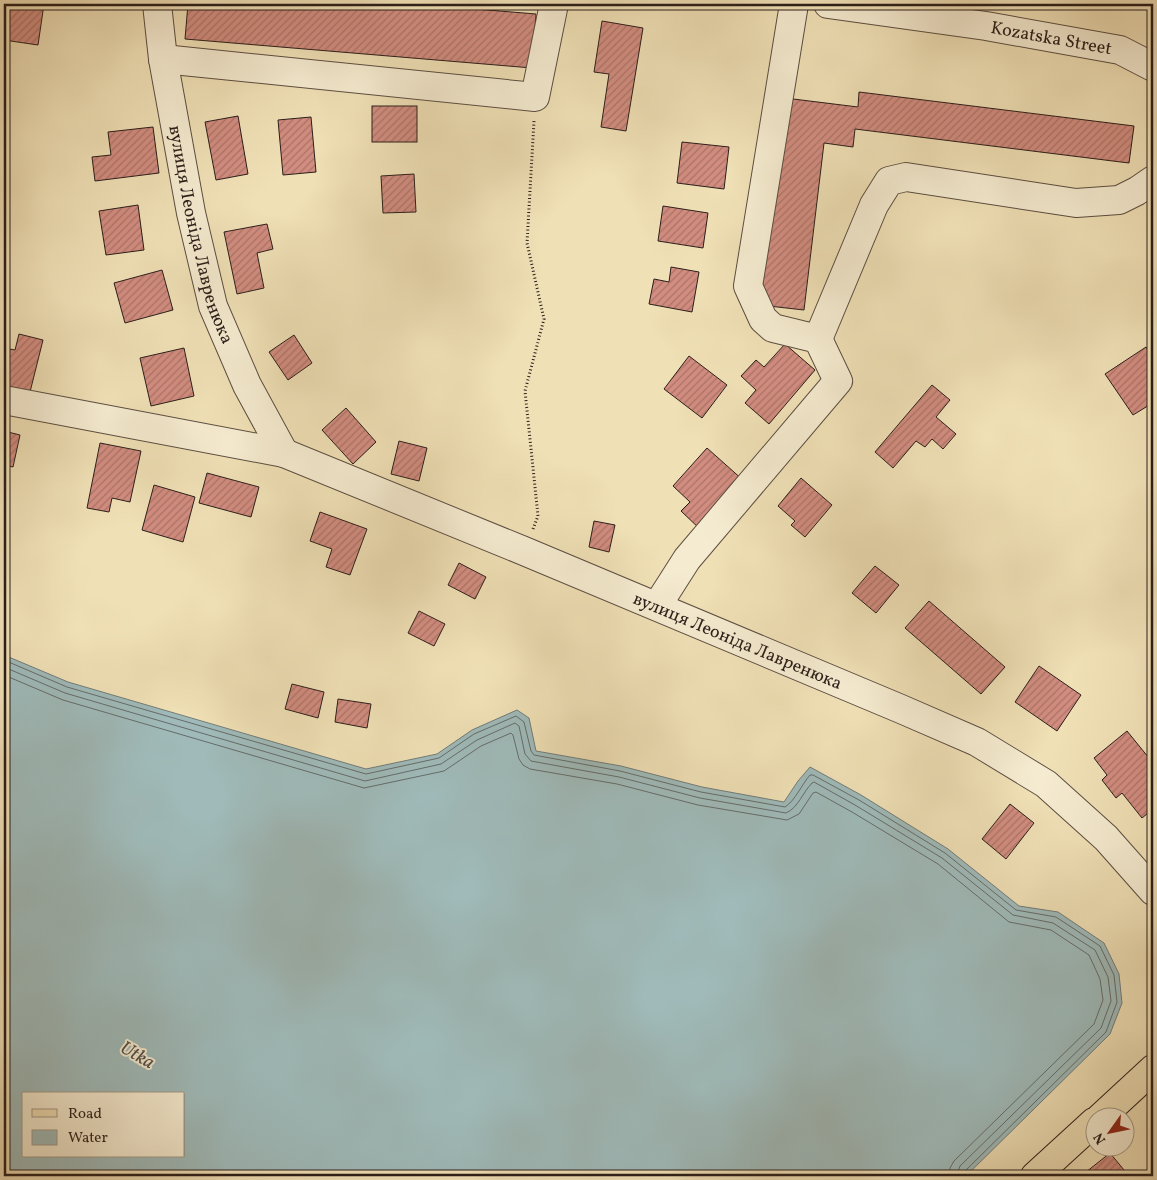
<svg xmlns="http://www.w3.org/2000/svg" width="1157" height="1180" font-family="Vollkorn,serif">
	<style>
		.water { fill: #9fbab9; stroke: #717c79; fill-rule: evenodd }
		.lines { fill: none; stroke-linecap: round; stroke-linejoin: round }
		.shore { stroke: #656c6a; stroke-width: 1 }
		.building { fill: url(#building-hatch); stroke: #2b1e1a }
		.minor-casing { stroke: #5c4e41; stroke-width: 30 }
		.major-casing { stroke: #2b1e1a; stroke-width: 30 }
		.path { stroke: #2b1e1a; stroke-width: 3; stroke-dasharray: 1 2.5; stroke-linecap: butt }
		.minor { stroke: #f5ebd0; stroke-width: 28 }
		.major { stroke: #f0e0b6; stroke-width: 28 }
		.labels { text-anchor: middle; stroke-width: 4; stroke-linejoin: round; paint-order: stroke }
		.street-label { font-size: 18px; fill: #2b1e1a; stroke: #f5ebd0 }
		.water-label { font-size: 19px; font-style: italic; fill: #4e4d4a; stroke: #f5ebd0 }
	</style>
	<defs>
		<pattern id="building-hatch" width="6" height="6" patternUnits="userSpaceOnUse" patternTransform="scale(1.25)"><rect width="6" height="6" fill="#d28d80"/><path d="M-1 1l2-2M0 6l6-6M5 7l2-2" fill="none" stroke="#ab7368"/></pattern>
	</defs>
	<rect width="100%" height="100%" fill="#f0e0b6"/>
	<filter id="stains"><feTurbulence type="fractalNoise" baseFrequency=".004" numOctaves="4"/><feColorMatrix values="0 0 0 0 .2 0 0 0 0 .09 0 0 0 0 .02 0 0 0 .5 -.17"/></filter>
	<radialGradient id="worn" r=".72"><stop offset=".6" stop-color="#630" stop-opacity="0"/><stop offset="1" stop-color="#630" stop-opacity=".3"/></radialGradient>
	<path class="water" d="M4,655L68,682L366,769L437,754L472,730L517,710L529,718L536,751L621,766L702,787L784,802L798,781L810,767L861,795L948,849L1019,906L1058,912L1104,943L1119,974L1122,1003L1110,1034L966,1176H4ZM24,1094H184V1156H24Z"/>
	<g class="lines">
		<g class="shore">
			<path d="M4,660L67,687L366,774L439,758L474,734L516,716L524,722L531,751L534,755L620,771L701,792L785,807C795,801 802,784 810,775H813L859,800L945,853L1016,910L1056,917L1100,946L1114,975L1117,1002L1106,1032L965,1171L963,1176"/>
			<path d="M4,667L65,693L365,781L441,764L477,740L515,723L519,726L525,754L531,761L619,777L700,798L786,813C798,808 803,792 812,783L814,782L855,805L942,858L1013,915L1053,923L1095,950L1108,977L1111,1001L1101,1028L960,1166L956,1176"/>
			<polyline points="4,675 63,700 364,788 444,771 481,746 511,733 513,735 519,759 523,765 530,769 617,784 698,805 787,820 799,814 813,793 816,792 852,812 938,864 1009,922 1051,930 1089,955 1100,979 1103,1000 1094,1024 954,1161 950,1168 949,1176"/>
		</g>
	</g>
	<g class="building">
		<polygon points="4,4 44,4 38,45 4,40"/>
		<polygon points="188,4 414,4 536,14 532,68 185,39"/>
		<polygon points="602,21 643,28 626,131 601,127 609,74 594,72"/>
		<polygon points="859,92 1134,126 1129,163 855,129 853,147 824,143 804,310 760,305 785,98 858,107"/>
		<rect x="372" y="106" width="45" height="36"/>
		<polygon points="238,116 248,174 216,180 205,122"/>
		<polygon points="311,117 316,172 283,175 278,120"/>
		<polygon points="153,127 159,173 95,181 92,157 111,155 108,132"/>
		<polygon points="682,142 729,147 724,189 677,183"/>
		<polygon points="414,174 416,212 383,213 381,176"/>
		<polygon points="138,205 144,250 106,255 99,211"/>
		<polygon points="663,206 708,213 703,248 658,241"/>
		<polygon points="267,224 273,249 257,253 264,288 237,294 224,232"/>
		<polygon points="671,267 699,272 692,312 649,304 654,279 669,282"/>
		<polygon points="162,270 173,310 125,323 114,283"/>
		<polygon points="19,334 43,340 27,404 4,398 4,335 7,336 4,348 15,350"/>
		<polygon points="294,335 312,363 288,380 269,352"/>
		<polygon points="785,344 815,370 769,424 745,403 756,390 741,376 756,360 764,367"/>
		<polygon points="1146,347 1153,358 1153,408 1151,404 1133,415 1105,374"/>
		<polygon points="184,348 194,396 151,406 140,358"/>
		<polygon points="689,356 727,385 702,418 664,389"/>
		<polygon points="932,385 950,400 936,417 956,434 943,449 932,439 925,447 916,441 893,468 875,452"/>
		<polygon points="346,408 376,442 353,464 322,430"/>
		<polygon points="4,431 20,435 13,467 4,465"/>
		<polygon points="399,441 427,448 419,481 391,474"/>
		<polygon points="100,443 141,451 130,502 112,498 109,512 87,508"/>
		<polygon points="707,448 744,481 701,530 681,511 690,502 673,486"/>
		<polygon points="207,473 259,487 251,517 199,503"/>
		<polygon points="801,478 832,505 805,537 791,525 795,521 778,506"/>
		<polygon points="154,485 195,497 183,542 142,530"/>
		<polygon points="320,512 367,529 350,575 326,567 332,549 310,541"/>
		<polygon points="594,521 615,525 609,552 589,547"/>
		<polygon points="459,563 486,577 475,599 448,585"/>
		<polygon points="875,566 899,585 876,613 852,593"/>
		<polygon points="929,601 1005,667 981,694 905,628"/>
		<polygon points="419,611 445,624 434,646 408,633"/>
		<polygon points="1039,666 1081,695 1057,731 1015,702"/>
		<polygon points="292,684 324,692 318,718 285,709"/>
		<polygon points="338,699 371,704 367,728 335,722"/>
		<polygon points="1127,731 1153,763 1153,809 1142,818 1122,793 1116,798 1102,780 1107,775 1094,758"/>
		<polygon points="1010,804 1034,823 1006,859 982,839"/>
		<polygon points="1110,1153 1129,1176 1081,1176"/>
	</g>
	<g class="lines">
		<defs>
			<g id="minor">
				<path id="s1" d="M157,4L163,59L191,213L213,306L247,385L284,453"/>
				<path id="s2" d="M828,4L986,26L1120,50L1153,67"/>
				<polyline points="163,59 535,97 554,4"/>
				<polyline points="818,339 874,205 889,181 906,177 1076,203 1119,200 1137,191 1153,180"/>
				<path id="s3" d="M4,400L284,453L524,551L901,709L977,742L1046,784L1106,838L1153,891"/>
				<polyline points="657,606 687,559 838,381 818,339 773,328 763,319 748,286 794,4"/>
			</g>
			<g id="major">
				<polyline points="1100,1118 1153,1069"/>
				<polyline points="1035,1176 1094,1122"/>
			</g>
		</defs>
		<use href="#minor" class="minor-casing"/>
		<use href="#major" class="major-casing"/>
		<polyline class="path" points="533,529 538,516 525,391 544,319 527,243 534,121"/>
		<use href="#minor" class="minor"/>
		<use href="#major" class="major"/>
	</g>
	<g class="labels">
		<g class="street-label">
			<text dy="6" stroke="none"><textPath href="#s2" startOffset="226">Kozatska Street</textPath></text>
			<text dy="6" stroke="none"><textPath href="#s1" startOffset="235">вулиця Леоніда Лавренюка</textPath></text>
			<text dy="6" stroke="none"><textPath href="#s3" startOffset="776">вулиця Леоніда Лавренюка</textPath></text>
		</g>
		<g class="water-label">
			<text transform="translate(138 1054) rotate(30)" y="7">Utka</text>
		</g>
	</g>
	<rect width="1157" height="1180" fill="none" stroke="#f0e0b6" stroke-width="20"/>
	<rect x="5" y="5" width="1147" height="1170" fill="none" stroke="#2b1e1a" stroke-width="2.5"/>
	<rect x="10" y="10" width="1137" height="1160" fill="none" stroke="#2b1e1a"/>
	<rect x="22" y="1092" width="162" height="65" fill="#f5ebd0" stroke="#a49987"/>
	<rect x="32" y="1109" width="25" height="8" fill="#f0e0b6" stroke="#a49987"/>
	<text x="68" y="1118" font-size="15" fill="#2b1e1a">Road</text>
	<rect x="32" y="1130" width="25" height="15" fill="#9fbab9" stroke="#a49987"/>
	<text x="68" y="1142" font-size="15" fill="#2b1e1a">Water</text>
	<g transform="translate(1110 1132) rotate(237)"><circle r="24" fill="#f5ebd0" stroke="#a49987"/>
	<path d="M0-4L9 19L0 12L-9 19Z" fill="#8f2418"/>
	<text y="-8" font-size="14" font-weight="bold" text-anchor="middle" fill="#2b1e1a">N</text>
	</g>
	<rect width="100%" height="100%" filter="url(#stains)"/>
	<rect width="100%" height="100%" fill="url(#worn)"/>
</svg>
